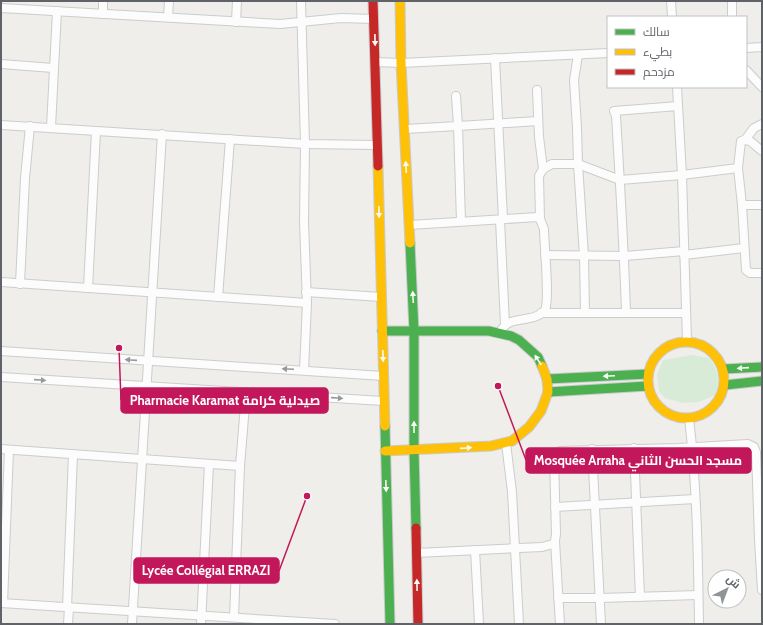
<svg xmlns="http://www.w3.org/2000/svg" width="763" height="625" font-family="Cabin,Cairo,sans-serif">
	<style>
		.green { fill: #d8ebd6 }
		.lines { fill: none; stroke-linecap: round; stroke-linejoin: round }
		.street-casing { stroke: #cbcccc; stroke-width: 10 }
		.fast-casing { stroke: #cacacb; stroke-width: 11 }
		.slow-casing { stroke: #cacacb; stroke-width: 11 }
		.jam-casing { stroke: #cacacb; stroke-width: 11 }
		.street { stroke: #fdfcfc; stroke-width: 8 }
		.fast { stroke: #4caf50; stroke-width: 9 }
		.slow { stroke: #ffc107; stroke-width: 9 }
		.jam { stroke: #c62828; stroke-width: 9 }
		.oneway { fill: #f6fbf6 }
		.oneway2 { fill: #96999c }
		.leader { fill: none; stroke: #c2185b; stroke-width: 1.5 }
		.callout-dot { fill: #c2185b; stroke: #fff; stroke-width: 1.5 }
		.callout { fill: #c2185b; stroke: #c2185b; stroke-width: 1.5 }
		.callout-label { font-size: 13px; text-anchor: middle; font-weight: bold; fill: #fff }
	</style>
	<rect width="100%" height="100%" fill="#efeeea"/>
	<path class="green" d="M692,355L709,358C719,371 720,380 715,395L699,402L683,403L665,398L659,391L657,375L663,360Z"/>
	<g class="lines">
		<defs>
			<g id="street">
				<polyline points="301,1 305,144 304,222 307,303 304,370"/>
				<polyline points="671,1 672,17"/>
				<polyline points="1,8 280,24 341,18 374,19"/>
				<polyline points="103,14 103,1"/>
				<polyline points="168,17 169,1"/>
				<polyline points="732,17 732,1"/>
				<polyline points="236,22 237,1"/>
				<polyline points="746,48 762,47"/>
				<polyline points="578,55 574,80 577,128 578,164 584,256 585,313"/>
				<polyline points="495,58 503,219"/>
				<polyline points="375,62 401,63 608,53"/>
				<polyline points="1,64 53,68"/>
				<polyline points="746,70 762,87"/>
				<polyline points="677,87 682,175 687,341"/>
				<polyline points="537,90 539,137 543,169"/>
				<polyline points="1,125 305,144 378,145"/>
				<polyline points="51,127 57,11"/>
				<polyline points="405,129 458,126 456,96"/>
				<polyline points="745,140 750,141 762,151"/>
				<polyline points="738,168 742,205 746,270 750,273 762,273"/>
				<polyline points="742,205 762,205"/>
				<polyline points="540,219 539,176 543,169 552,164 578,164 620,180 682,175 738,168 741,141 745,140 754,128 762,124"/>
				<polyline points="500,220 505,324"/>
				<polyline points="461,221 458,126 538,121"/>
				<path d="M409,225L522,218L537,217L540,219L544,229C544,243 550,300 545,310C541,316 532,318 525,319C514,321 506,321 500,332"/>
				<polyline points="545,255 625,256 684,251"/>
				<polyline points="684,255 744,248"/>
				<polyline points="1,282 307,303"/>
				<polyline points="20,284 25,178 30,126"/>
				<polyline points="88,288 96,131"/>
				<polyline points="306,292 381,297"/>
				<polyline points="218,297 230,139"/>
				<polyline points="541,313 686,313"/>
				<path d="M626,313C624,247 620,182 616,116L614,111L678,106"/>
				<polyline points="1,351 383,376"/>
				<polyline points="1,377 383,401"/>
				<path d="M689,418C697,486 698,555 699,624"/>
				<polyline points="506,443 512,492 519,624"/>
				<polyline points="634,448 640,597"/>
				<polyline points="1,449 240,466 246,393"/>
				<polyline points="592,449 601,624"/>
				<polyline points="555,507 695,499"/>
				<polyline points="555,541 560,624"/>
				<polyline points="475,550 479,624"/>
				<polyline points="416,553 542,547 553,544 555,541 556,534 554,457 557,453 560,451 678,448 748,444 754,447 756,452 759,540 762,590"/>
				<polyline points="558,598 600,598 698,595"/>
				<polyline points="1,603 335,624"/>
				<polyline points="3,603 9,450"/>
				<polyline points="67,607 73,454"/>
				<polyline points="234,617 240,466"/>
				<polyline points="68,624 69,607"/>
				<polyline points="132,624 162,134"/>
				<polyline points="201,624 209,464"/>
			</g>
			<g id="fast">
				<polyline points="410,243 414,331 414,450 416,528"/>
				<polyline points="382,331 489,331 511,336 519,340 538,357 542,366"/>
				<polyline points="724,369 762,367"/>
				<polyline points="547,379 648,374"/>
				<polyline points="725,385 762,381"/>
				<polyline points="548,392 648,386"/>
				<polyline points="385,426 390,624"/>
			</g>
			<g id="slow">
				<polyline points="400,1 401,63 410,243"/>
				<polyline points="378,166 385,426"/>
				<circle cx="686" cy="380" r="38"/>
				<polyline points="385,451 491,446 512,441 529,427 541,411 548,392 547,379 542,366"/>
			</g>
			<g id="jam">
				<polyline points="373,1 378,166"/>
				<polyline points="416,528 418,624"/>
			</g>
		</defs>
		<use href="#street" class="street-casing"/>
		<use href="#fast" class="fast-casing"/>
		<use href="#slow" class="slow-casing"/>
		<use href="#jam" class="jam-casing"/>
		<use href="#street" class="street"/>
		<use href="#fast" class="fast"/>
		<use href="#slow" class="slow"/>
		<use href="#jam" class="jam"/>
	</g>
	<defs><path id="oneway-solid" d="M-6-.8H1V-3.2L6.5 0L1 3.2V.8H-6Z"/></defs>
	<g class="oneway">
		<use href="#oneway-solid" transform="translate(375 40) rotate(89)"/>
		<use href="#oneway-solid" transform="translate(406 167) rotate(-93)"/>
		<use href="#oneway-solid" transform="translate(379 212) rotate(89)"/>
		<use href="#oneway-solid" transform="translate(413 297) rotate(-93)"/>
		<use href="#oneway-solid" transform="translate(383 356) rotate(89)"/>
		<use href="#oneway-solid" transform="translate(538 360) rotate(-123)"/>
		<use href="#oneway-solid" transform="translate(743 368) rotate(176)"/>
		<use href="#oneway-solid" transform="translate(609 376) rotate(177)"/>
		<use href="#oneway-solid" transform="translate(414 427) rotate(-90)"/>
		<use href="#oneway-solid" transform="translate(466 448) rotate(-4)"/>
		<use href="#oneway-solid" transform="translate(386 486) rotate(88)"/>
		<use href="#oneway-solid" transform="translate(417 585) rotate(-91)"/>
	</g>
	<g class="oneway2">
		<use href="#oneway-solid" transform="translate(131 360) rotate(-176)"/>
		<use href="#oneway-solid" transform="translate(288 369) rotate(-177)"/>
		<use href="#oneway-solid" transform="translate(40 380) rotate(4)"/>
		<use href="#oneway-solid" transform="translate(337 398) rotate(4)"/>
	</g>
	<path class="leader" d="M119 348L121 400M498 386L526 460M307 496L279 571"/>
	<g class="callout-dot">
		<circle cx="119" cy="348" r="4"/>
		<circle cx="498" cy="386" r="4"/>
		<circle cx="307" cy="496" r="4"/>
	</g>
	<g class="callout">
		<rect x="121" y="388" width="207" height="25" rx="4"/>
		<rect x="526" y="448" width="225" height="25" rx="4"/>
		<rect x="134" y="558" width="145" height="25" rx="4"/>
	</g>
	<g class="callout-label">
		<text x="225" y="405">Pharmacie Karamat صيدلية كرامة</text>
		<text x="638" y="465">Mosquée Arraha مسجد الحسن الثاني</text>
		<text x="206" y="575">Lycée Collégial ERRAZI</text>
	</g>
	<rect width="763" height="625" fill="none" stroke="#5f6368" stroke-width="4"/>
	<rect x="607" y="16" width="140" height="72" fill="#ffffff" stroke="#bfc1c3"/>
	<rect x="615" y="29" width="20" height="6" fill="#4caf50" stroke="#bfc1c3"/>
	<text x="643" y="36" font-size="12" fill="#5f6368">سالك</text>
	<rect x="615" y="49" width="20" height="6" fill="#ffc107" stroke="#bfc1c3"/>
	<text x="643" y="56" font-size="12" fill="#5f6368">بطيء</text>
	<rect x="615" y="69" width="20" height="6" fill="#c62828" stroke="#bfc1c3"/>
	<text x="643" y="76" font-size="12" fill="#5f6368">مزدحم</text>
	<g transform="translate(727 589) rotate(42)"><circle r="19" fill="#ffffff" stroke="#bfc1c3"/>
	<path d="M0-3L7 15L0 10L-7 15Z" fill="#919496"/>
	<text y="-6" font-size="11" font-weight="bold" text-anchor="middle" fill="#5f6368">ش</text>
	</g>
</svg>
